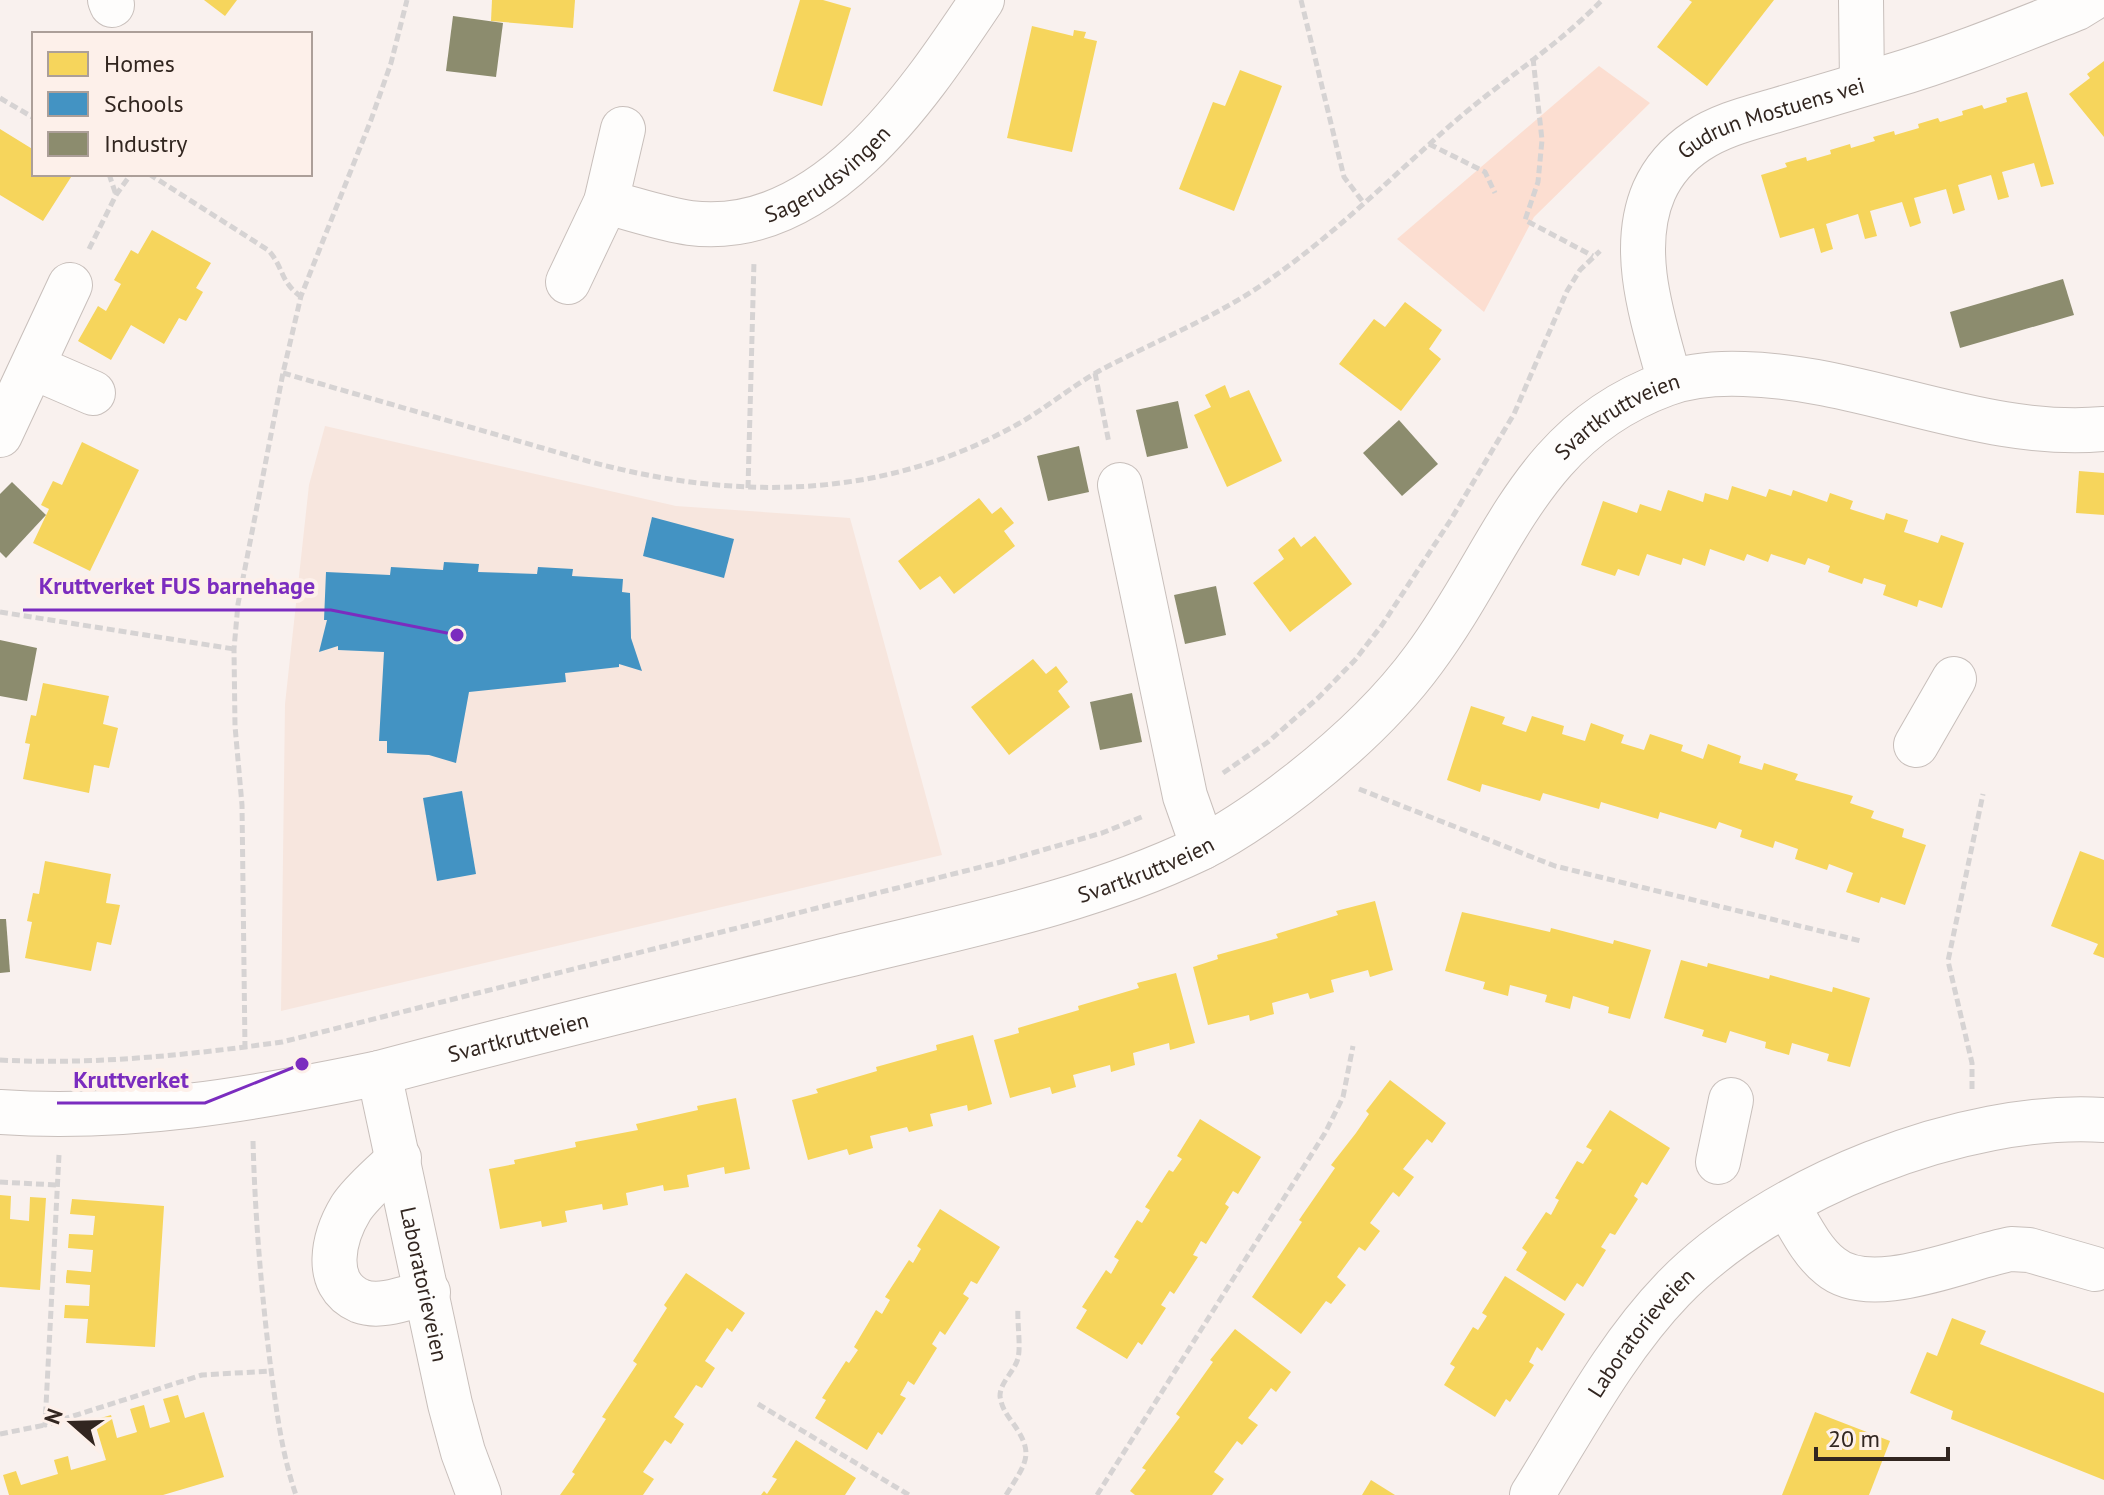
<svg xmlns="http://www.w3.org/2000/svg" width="2104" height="1495" font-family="'PT Sans',sans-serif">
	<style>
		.built { fill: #f7e6de }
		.green { fill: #fcded1 }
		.homes { fill: #f6d55c }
		.schools { fill: #4393c3 }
		.industry { fill: #8c8c6e }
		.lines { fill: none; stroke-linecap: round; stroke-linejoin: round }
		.minor-casing { stroke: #c8bfbb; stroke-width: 46 }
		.path { stroke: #d6d3d3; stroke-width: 5; stroke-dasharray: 8 4; stroke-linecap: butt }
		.minor { stroke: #fefdfc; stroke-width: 44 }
		.labels { text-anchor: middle; stroke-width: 8; stroke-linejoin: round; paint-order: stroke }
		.street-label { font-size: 22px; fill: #322620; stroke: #fdf0ea }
		.leader { fill: none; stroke: #7b2cbf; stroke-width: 3 }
		.callout-dot { fill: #7b2cbf; stroke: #fdf0ea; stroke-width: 3 }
		.callout-label { font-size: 24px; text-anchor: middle; font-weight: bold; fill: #7b2cbf; stroke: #fdf0ea; stroke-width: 8; stroke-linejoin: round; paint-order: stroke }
	</style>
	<rect width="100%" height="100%" fill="#f9f1ee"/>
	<polygon class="built" points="325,426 676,506 850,518 942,855 281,1011 285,704 309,485"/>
	<polygon class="green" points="1599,66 1650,103 1534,217 1484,312 1397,239"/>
	<g class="homes">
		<polygon points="204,0 237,0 225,16"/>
		<polygon points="492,0 575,0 573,28 491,21"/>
		<polygon points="800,0 823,0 851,8 822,106 773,91"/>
		<polygon points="1689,0 1774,0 1707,86 1657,47 1692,2"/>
		<polygon points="1032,26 1073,36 1074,30 1086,32 1084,38 1097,41 1072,152 1007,138"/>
		<polygon points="2104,61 2104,137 2069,94 2090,78 2087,74"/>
		<polygon points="1240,70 1282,86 1234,211 1179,189 1213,102 1225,106"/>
		<polygon points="2027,92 2054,184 2041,187 2034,163 2002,172 2009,197 1998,200 1991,175 1958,185 1965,210 1953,214 1946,189 1914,198 1921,223 1916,225 1910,227 1902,202 1870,211 1877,236 1865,239 1858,214 1826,224 1833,249 1821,253 1814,228 1780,238 1761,175 1787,167 1785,163 1806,157 1807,161 1831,154 1830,150 1850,144 1851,148 1875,141 1873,137 1894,131 1895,135 1919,128 1918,124 1938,118 1940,122 1963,115 1962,111 1982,105 1984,109 2007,102 2006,98"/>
		<polygon points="0,129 34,150 34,174 73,174 43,221 0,195"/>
		<polygon points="152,230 211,263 196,288 203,292 186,321 179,318 164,344 131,325 111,360 78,341 98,306 106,311 121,284 114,280 131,250 138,254"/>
		<polygon points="1405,302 1442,330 1429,349 1441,359 1401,411 1339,364 1374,319 1385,327"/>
		<polygon points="1225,385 1230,398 1249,390 1282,461 1227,487 1194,415 1211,407 1205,395"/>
		<polygon points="82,442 139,470 90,571 33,543 49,509 41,505 53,481 62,485"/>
		<polygon points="2079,471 2104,473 2104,515 2076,513"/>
		<polygon points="1732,486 1766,497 1769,489 1791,496 1793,490 1827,502 1830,493 1853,501 1850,509 1884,520 1886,513 1908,520 1904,532 1938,543 1941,535 1964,543 1942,608 1919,600 1917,607 1883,595 1886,585 1864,578 1862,584 1828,572 1830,566 1808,558 1805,565 1771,554 1768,562 1747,554 1744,561 1710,549 1705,566 1683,558 1681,565 1647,554 1639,576 1618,569 1615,576 1581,565 1603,501 1637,513 1640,504 1661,511 1668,490 1703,502 1705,493 1728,500"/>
		<polygon points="979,498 992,514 1001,507 1014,523 1004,531 1015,546 954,594 940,576 920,590 898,561"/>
		<polygon points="1315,536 1352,584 1290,632 1253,583 1284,559 1278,550 1294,537 1301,547"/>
		<polygon points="1033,659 1046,674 1056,666 1068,682 1058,691 1070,707 1009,755 971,707"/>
		<polygon points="43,683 109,696 103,724 118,728 109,768 94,765 89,793 23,779 30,744 25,743 31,715 36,716"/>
		<polygon points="1471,706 1505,717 1502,724 1526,732 1532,716 1564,726 1562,734 1585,741 1591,723 1624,735 1621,743 1644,750 1650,734 1683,745 1681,751 1703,759 1708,744 1741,756 1739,763 1762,770 1764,763 1798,774 1795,780 1853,796 1850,803 1874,811 1871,818 1904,829 1902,837 1926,845 1905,905 1881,897 1879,903 1846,892 1853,873 1829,864 1827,870 1795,859 1798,849 1775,841 1773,848 1740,837 1742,830 1719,822 1716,829 1660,812 1658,819 1601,802 1599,809 1543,793 1540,801 1482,784 1480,792 1447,780"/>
		<polygon points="2080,851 2104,860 2104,958 2093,954 2098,944 2051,926"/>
		<polygon points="45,861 111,874 106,903 120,905 111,945 97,942 91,971 25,958 32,922 27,921 33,893 39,894"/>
		<polygon points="1375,901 1393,970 1370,977 1368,970 1331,980 1334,992 1310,999 1308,993 1272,1003 1274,1014 1250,1021 1249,1015 1208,1025 1193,967 1218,959 1217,955 1278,938 1276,934 1338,915 1336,911"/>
		<polygon points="1462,912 1550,932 1551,928 1613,944 1614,940 1651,950 1630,1019 1608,1013 1609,1007 1573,996 1570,1009 1545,1002 1547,995 1510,985 1508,996 1483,989 1485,982 1445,971"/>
		<polygon points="1681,960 1707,967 1708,963 1769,979 1770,975 1832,992 1833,987 1870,998 1850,1067 1827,1061 1829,1054 1792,1043 1789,1055 1765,1048 1766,1042 1730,1031 1726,1043 1702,1036 1704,1030 1664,1018"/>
		<polygon points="1176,973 1195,1043 1170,1050 1169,1043 1133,1053 1135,1065 1111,1072 1110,1065 1073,1075 1076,1087 1052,1094 1050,1087 1010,1098 994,1040 1019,1033 1018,1028 1079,1010 1078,1006 1139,988 1137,983"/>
		<polygon points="973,1035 992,1104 968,1111 967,1105 930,1114 933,1126 909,1132 907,1127 870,1136 873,1148 849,1155 847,1149 808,1160 792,1100 818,1093 816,1089 877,1071 876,1067 937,1050 936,1045"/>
		<polygon points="1390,1080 1446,1123 1432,1143 1427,1139 1403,1169 1414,1177 1399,1197 1393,1192 1370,1223 1380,1231 1365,1251 1359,1247 1337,1277 1346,1285 1331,1304 1326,1301 1301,1334 1252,1297 1302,1222 1299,1220 1335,1168 1331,1165 1356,1133 1369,1114 1366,1111"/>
		<polygon points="736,1098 750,1169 725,1174 724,1167 687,1175 689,1187 664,1191 663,1185 626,1193 628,1205 603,1210 602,1204 565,1211 567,1222 542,1227 541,1221 500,1229 489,1169 515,1164 514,1160 576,1147 575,1142 638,1130 636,1124 698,1110 697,1106"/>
		<polygon points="1610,1110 1670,1148 1647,1185 1642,1182 1634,1196 1638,1199 1615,1235 1610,1233 1601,1247 1606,1250 1583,1287 1577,1283 1565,1301 1516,1270 1527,1252 1522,1248 1546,1212 1551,1215 1559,1200 1555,1198 1577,1161 1583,1164 1592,1150 1586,1147"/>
		<polygon points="1200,1119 1261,1157 1238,1194 1233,1191 1225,1204 1229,1207 1206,1244 1201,1241 1193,1255 1198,1257 1174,1294 1170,1291 1161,1305 1166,1308 1142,1345 1138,1342 1127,1359 1076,1328 1087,1310 1082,1307 1106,1270 1111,1274 1119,1260 1114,1257 1137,1220 1142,1223 1150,1210 1145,1207 1169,1170 1173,1172 1182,1159 1177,1156"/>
		<polygon points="0,1195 11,1196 10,1219 29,1221 30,1197 46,1198 40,1290 0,1287"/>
		<polygon points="72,1199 164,1206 155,1347 86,1343 88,1319 64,1318 65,1305 89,1306 90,1285 66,1283 66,1278 67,1270 91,1272 93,1250 68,1248 69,1234 93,1235 95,1216 70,1214"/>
		<polygon points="940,1209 1000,1247 977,1284 971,1281 963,1294 969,1298 945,1335 940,1331 932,1344 937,1348 914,1385 908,1381 900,1395 906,1398 882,1435 878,1432 867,1450 815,1418 826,1400 822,1398 846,1361 849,1363 858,1350 854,1347 876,1310 882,1314 890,1300 885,1297 909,1260 913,1263 921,1249 917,1246"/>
		<polygon points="686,1273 745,1313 732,1332 727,1328 705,1361 715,1368 702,1388 696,1385 674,1417 684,1424 671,1444 665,1440 643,1472 654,1479 643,1495 560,1495 575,1474 572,1472 606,1419 602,1417 637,1364 633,1361 667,1308 664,1305"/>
		<polygon points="1505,1276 1565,1314 1542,1351 1537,1347 1529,1362 1534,1365 1510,1402 1506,1399 1495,1417 1444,1385 1455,1367 1450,1364 1473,1327 1478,1330 1487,1316 1482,1313"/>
		<polygon points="1952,1318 1986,1331 1980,1344 2104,1393 2104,1480 1951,1419 1953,1411 1910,1393 1927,1352 1937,1356"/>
		<polygon points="1235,1329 1291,1372 1276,1392 1271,1388 1248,1418 1258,1425 1242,1445 1237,1441 1214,1472 1224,1479 1212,1495 1135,1495 1130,1491 1146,1470 1142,1468 1180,1417 1176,1414 1213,1362 1210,1360"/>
		<polygon points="178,1395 185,1418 204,1412 224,1477 163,1495 9,1495 3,1475 16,1471 21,1485 58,1474 54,1460 68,1456 71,1470 106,1460 94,1420 111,1415 117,1438 134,1433 137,1432 130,1409 144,1405 150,1428 170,1422 163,1399"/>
		<polygon points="1815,1412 1890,1441 1869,1495 1782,1495"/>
		<polygon points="796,1440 856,1478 845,1495 761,1495 764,1491 767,1494 777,1479 772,1477"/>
		<polygon points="1371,1480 1395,1495 1362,1495"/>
	</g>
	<g class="schools">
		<polygon points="652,517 734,539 724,578 643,556"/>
		<polygon points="444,562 479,564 478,572 537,574 538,567 573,569 572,576 623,579 622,592 630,593 631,638 642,671 619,664 619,667 565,673 566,682 469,692 456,763 429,755 387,753 387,741 379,741 384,652 338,650 338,646 319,652 327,620 324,620 326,572 390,575 391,567 443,570"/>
		<polygon points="462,791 476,874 437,881 423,798"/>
	</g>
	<g class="industry">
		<polygon points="453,16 503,23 496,77 446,71"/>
		<polygon points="2063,279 2074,315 1960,348 1950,312"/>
		<polygon points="1178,401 1188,448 1147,457 1136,410"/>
		<polygon points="1399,420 1438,464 1402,496 1363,453"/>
		<polygon points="1079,446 1089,492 1048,501 1037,456"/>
		<polygon points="12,482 46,515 6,558 0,552 0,494"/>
		<polygon points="1216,586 1226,635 1185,644 1174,595"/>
		<polygon points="0,640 37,648 27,701 0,696"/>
		<polygon points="1132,693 1142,742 1100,750 1090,702"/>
		<polygon points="0,919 6,919 10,972 0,973"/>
	</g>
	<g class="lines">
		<defs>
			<g id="minor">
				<polyline points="110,0 112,5"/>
				<polyline points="1861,0 1862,84"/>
				<path id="s1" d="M606,202C634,209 662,219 690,223C823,240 919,94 982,0"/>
				<polyline points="568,282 606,202 623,129"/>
				<polyline points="33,367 93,393"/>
				<path id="s2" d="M1670,382C1654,323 1628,251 1654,191C1663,171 1679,153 1697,141C1721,125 1750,118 1777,110C1814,99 1851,88 1888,77C1953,58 2014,33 2077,8L2090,0"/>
				<polyline points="0,435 70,285"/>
				<polyline points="1120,485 1185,796 1203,847"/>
				<polyline points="1916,745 1954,679"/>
				<path id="s3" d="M379,1073L450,1404L463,1452L479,1495"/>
				<path id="s4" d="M0,1112C128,1121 254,1099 379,1073C532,1032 686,995 839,957C960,927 1086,903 1199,849C1233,832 1267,808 1298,784C1344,748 1389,707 1424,659C1503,553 1529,434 1666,384C1690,375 1718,373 1744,374C1866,377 1981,440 2104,429"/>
				<path d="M399,1158C384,1174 363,1190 351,1208C334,1236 321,1284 360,1301C381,1309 408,1297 428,1292"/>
				<polyline points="1718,1162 1731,1100"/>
				<path d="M1787,1205C1799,1225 1811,1251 1830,1266C1871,1301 1963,1258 2011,1249L2029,1250L2095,1269"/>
				<path id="s5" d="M1532,1495C1575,1426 1616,1348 1673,1289C1770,1188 1964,1111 2104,1120"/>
			</g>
		</defs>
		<use href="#minor" class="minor-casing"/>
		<g class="path">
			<polyline points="1301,0 1344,177 1363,202"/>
			<polyline points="1533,58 1542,140 1538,182 1525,220 1593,256"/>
			<polyline points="0,98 34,118"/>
			<polyline points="1429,144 1485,172 1495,193"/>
			<polyline points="109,174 116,195"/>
			<path d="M149,174L268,250C284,267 279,280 300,296"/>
			<polyline points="89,249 116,195 131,174"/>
			<path d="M283,373L591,462C737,501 883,500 1018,424C1046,408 1071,387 1099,371C1155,341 1217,317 1269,280C1335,234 1393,176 1453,123C1500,82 1559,45 1602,0"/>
			<polyline points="1095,373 1109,443"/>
			<polyline points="748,488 754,261"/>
			<polyline points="0,612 234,649"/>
			<polyline points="1223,773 1268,742 1318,698 1355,660 1382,625 1450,521 1514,414 1567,291 1580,270 1600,251"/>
			<polyline points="1359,789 1555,866 1861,941"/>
			<polyline points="245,1049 242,805 235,726 234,649 238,604 283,373 301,296 371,120 391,63 407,0"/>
			<path d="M0,1060C95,1065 188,1055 282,1042L1001,862L1102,833L1144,816"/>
			<polyline points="1972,1089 1972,1063 1948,961 1983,794"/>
			<path d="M253,1141C255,1215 261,1288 270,1362C276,1406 281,1452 296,1495"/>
			<polyline points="59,1155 45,1425 202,1375 271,1371"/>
			<polyline points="0,1182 57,1185"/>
			<polyline points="758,1404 909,1495"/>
			<polyline points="0,1434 45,1425"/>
			<path d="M1006,1495C1027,1461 1036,1454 1010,1419C1005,1412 1001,1405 1000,1396C1000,1382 1015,1371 1018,1358C1021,1346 1017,1323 1018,1308"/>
			<polyline points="1097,1495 1325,1133 1343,1097 1353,1046"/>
		</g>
		<use href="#minor" class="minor"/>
	</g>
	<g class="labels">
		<g class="street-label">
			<text dy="8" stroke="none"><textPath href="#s2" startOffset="340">Gudrun Mostuens vei</textPath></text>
			<text dy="8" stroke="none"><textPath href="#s1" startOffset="238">Sagerudsvingen</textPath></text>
			<text dy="8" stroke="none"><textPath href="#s4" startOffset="1846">Svartkruttveien</textPath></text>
			<text dy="8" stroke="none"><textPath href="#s4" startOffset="1176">Svartkruttveien</textPath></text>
			<text dy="8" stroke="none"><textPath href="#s4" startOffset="526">Svartkruttveien</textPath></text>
			<text dy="8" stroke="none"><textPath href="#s3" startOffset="216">Laboratorieveien</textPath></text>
			<text dy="8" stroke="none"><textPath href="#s5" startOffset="196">Laboratorieveien</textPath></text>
		</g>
	</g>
	<path class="leader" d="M457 635L331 610H23M302 1064L205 1103H57"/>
	<g class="callout-dot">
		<circle cx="457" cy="635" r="8"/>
		<circle cx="302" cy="1064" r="8"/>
	</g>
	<g class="callout-label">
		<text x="177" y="594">Kruttverket FUS barnehage</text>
		<text x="131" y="1088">Kruttverket</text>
	</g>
	<rect x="32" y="32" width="280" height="144" fill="#fdf0ea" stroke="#ac9f99" stroke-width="2"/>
	<rect x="48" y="52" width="40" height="24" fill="#f6d55c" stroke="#ac9f99" stroke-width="2"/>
	<text x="104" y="72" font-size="24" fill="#322620">Homes</text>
	<rect x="48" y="92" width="40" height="24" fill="#4393c3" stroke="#ac9f99" stroke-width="2"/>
	<text x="104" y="112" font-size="24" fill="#322620">Schools</text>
	<rect x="48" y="132" width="40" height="24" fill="#8c8c6e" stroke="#ac9f99" stroke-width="2"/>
	<text x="104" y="152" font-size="24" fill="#322620">Industry</text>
	<g transform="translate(72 1423) rotate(290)" stroke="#fdf0ea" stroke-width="6" paint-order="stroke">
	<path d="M0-6L14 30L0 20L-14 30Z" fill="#322620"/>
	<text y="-12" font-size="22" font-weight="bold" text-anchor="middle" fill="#322620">N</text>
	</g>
	<path d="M1816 1447v12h132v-12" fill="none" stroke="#322620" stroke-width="4"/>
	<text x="1828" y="1447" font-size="24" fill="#322620" stroke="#fdf0ea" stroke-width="6" paint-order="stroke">20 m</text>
</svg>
